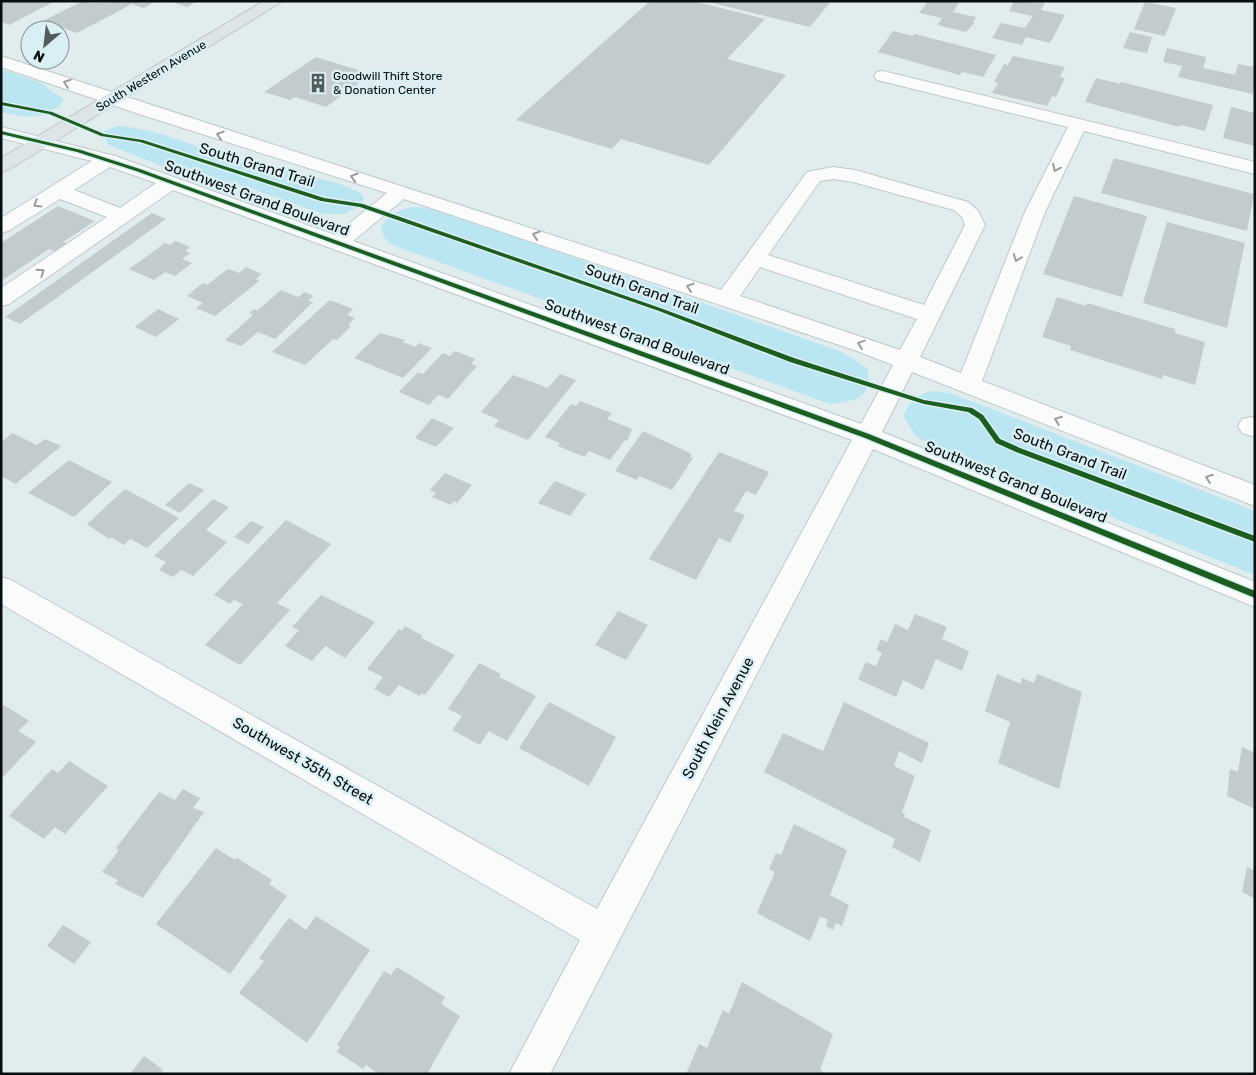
<svg xmlns="http://www.w3.org/2000/svg" width="1256" height="1075" font-family="Rubik,sans-serif">
	<style>
		.green { fill: #bae6f2 }
		.building { fill: #c2cbcd }
		.lines { fill: none; stroke-linecap: round; stroke-linejoin: round }
		.minor-casing { stroke: #bfc9cb; stroke-width: 2 }
		.major-casing { stroke: #c2c8c9; stroke-width: 2 }
		.minor { fill: #fafcfc; fill-rule: evenodd }
		.major { fill: #dde5e7; fill-rule: evenodd }
		.cycleway-casing { stroke: #daeff4; stroke-width: 3 }
		.cycleway { fill: #1b5e20; fill-rule: evenodd }
		.oneway { stroke: #999d9d }
		.labels { text-anchor: middle; stroke-width: 5; stroke-linejoin: round; paint-order: stroke }
		.far-street-label { font-size: 12px; fill: #070e0f; stroke: #daeff4 }
		.far-poi-label { font-size: 12px; fill: #070e0f; stroke: #daeff4; text-anchor: start }
		.street-label { font-size: 15px; fill: #070e0f; stroke: #daeff4 }
	</style>
	<rect width="100%" height="100%" fill="#e0ecee"/>
	<g class="green">
		<path d="M1,69L41,83L64,100C46,122 26,117 1,112Z"/>
		<path d="M118,126C166,129 208,154 254,166C289,175 330,175 362,194L364,199L361,205L344,214H323L244,186L182,174L109,145L103,135L105,131Z"/>
		<path d="M417,207L433,208L842,352L867,368C875,397 854,402 830,404L392,245L384,237L381,227C391,212 399,209 417,207Z"/>
		<path d="M932,391L950,393L1255,511V575L926,442L915,435L904,416C908,401 918,395 932,391Z"/>
	</g>
	<g class="building">
		<polygon points="1,1 55,1 9,25 1,22"/>
		<polygon points="83,1 88,3 156,1 144,8 132,4 77,33 43,21"/>
		<polygon points="169,1 197,1 187,7"/>
		<polygon points="650,1 693,1 765,19 727,59 786,75 709,165 621,139 612,149 516,120"/>
		<polygon points="704,1 831,1 810,27"/>
		<polygon points="928,1 960,1 953,12 976,17 973,22 975,22 966,32 937,25 942,18 919,13"/>
		<polygon points="1014,1 1045,3 1041,10 1065,15 1050,43 1026,37 1022,45 992,38 1001,23 1025,28 1033,16 1009,11"/>
		<polygon points="1145,2 1176,8 1165,36 1134,29"/>
		<polygon points="893,31 913,36 915,34 996,55 983,77 962,72 960,75 878,52"/>
		<polygon points="1130,32 1152,37 1147,53 1123,48"/>
		<polygon points="1167,48 1206,57 1203,68 1235,75 1238,64 1255,67 1253,94 1178,77 1182,66 1163,62"/>
		<polygon points="1013,56 1065,67 1060,77 1065,78 1056,97 1052,96 1047,106 992,93 998,83 994,82 1004,64 1008,65"/>
		<polygon points="316,57 371,74 326,107 295,97 290,100 264,92"/>
		<polygon points="1096,78 1120,84 1121,82 1213,105 1205,131 1181,125 1180,127 1085,102"/>
		<polygon points="1231,107 1255,113 1255,146 1223,138"/>
		<polygon points="1114,158 1254,194 1247,231 1101,193"/>
		<polygon points="1074,196 1147,216 1122,297 1043,274"/>
		<polygon points="58,206 95,221 63,242 68,244 55,252 49,249 1,281 1,243"/>
		<polygon points="152,213 166,219 20,324 5,317"/>
		<polygon points="1167,222 1245,243 1227,328 1143,303"/>
		<polygon points="176,241 190,247 185,251 190,253 182,259 192,263 175,276 165,272 154,280 129,269 165,243 170,245"/>
		<polygon points="246,267 262,274 256,279 259,281 215,316 196,308 203,303 187,296 203,283 207,285 228,269 239,273"/>
		<polygon points="281,290 298,297 304,292 314,296 308,301 313,302 275,339 258,332 241,346 225,340 253,315 249,313 254,309 257,311"/>
		<polygon points="1057,297 1086,306 1087,303 1175,329 1175,333 1205,342 1195,385 1163,375 1162,379 1070,350 1071,346 1042,337"/>
		<polygon points="330,300 353,309 347,315 355,318 348,325 351,326 337,340 333,339 305,365 272,352"/>
		<polygon points="158,309 179,319 156,337 135,327"/>
		<polygon points="380,333 405,340 403,342 415,347 419,343 432,348 403,378 354,358"/>
		<polygon points="455,351 475,359 471,364 477,366 448,399 438,395 429,405 399,392 418,372 423,374 443,353 450,356"/>
		<polygon points="560,374 576,380 528,440 494,426 499,420 481,412 513,375 548,388"/>
		<polygon points="580,401 612,413 607,419 632,429 627,441 625,440 610,460 589,451 585,457 558,446 560,443 545,437 571,404 576,406"/>
		<polygon points="432,418 454,428 436,447 415,438"/>
		<polygon points="643,431 692,454 690,457 693,458 672,490 639,476 637,480 615,471"/>
		<polygon points="12,433 37,445 45,439 61,446 16,484 1,476 1,443"/>
		<polygon points="719,452 769,472 756,495 746,491 734,511 745,515 730,543 719,538 696,580 649,559"/>
		<polygon points="69,460 112,482 74,517 28,493"/>
		<polygon points="445,473 472,485 457,503 454,501 451,505 432,497 436,493 430,490"/>
		<polygon points="555,481 586,494 570,516 538,503"/>
		<polygon points="189,483 204,490 180,513 165,505"/>
		<polygon points="125,489 179,518 147,548 130,539 124,545 112,538 109,539 87,524"/>
		<polygon points="213,499 229,507 206,530 227,542 193,576 181,570 173,577 159,570 166,562 154,556"/>
		<polygon points="286,520 331,544 277,603 290,610 240,665 205,645 243,604 234,600 230,604 214,595"/>
		<polygon points="251,521 264,527 248,544 234,537"/>
		<polygon points="321,595 375,622 345,658 325,646 312,661 285,646 299,630 292,627"/>
		<polygon points="618,611 648,625 626,660 595,645"/>
		<polygon points="915,614 947,627 942,639 969,651 962,671 936,659 923,690 903,680 896,697 858,679 866,662 876,666 882,653 876,650 881,639 887,642 895,624 908,630"/>
		<polygon points="405,626 423,636 421,638 455,655 425,695 421,693 420,696 399,685 389,697 374,689 383,677 367,669 399,629 402,631"/>
		<polygon points="479,663 501,674 499,677 536,696 507,741 489,731 480,745 452,730 462,716 448,709"/>
		<polygon points="997,674 1021,684 1022,678 1034,683 1037,674 1082,692 1059,789 998,763 1010,722 985,711"/>
		<polygon points="549,702 616,737 589,786 519,748"/>
		<polygon points="844,702 929,743 922,763 899,751 894,766 915,776 902,812 905,814 904,817 931,830 920,862 892,847 895,839 764,772 783,733 823,751"/>
		<polygon points="4,705 29,721 18,731 36,742 1,779 1,708"/>
		<polygon points="1242,747 1255,753 1255,809 1227,796 1230,769 1238,772"/>
		<polygon points="69,761 108,786 65,834 55,827 44,839 9,816 52,769 58,773"/>
		<polygon points="183,789 200,798 193,808 204,812 143,898 115,884 118,880 102,872 119,850 116,848 159,792 175,800"/>
		<polygon points="794,824 847,850 830,895 849,905 842,926 836,923 833,930 826,926 828,920 820,916 810,941 757,913 775,872 769,869 776,853 781,855"/>
		<polygon points="216,848 235,860 237,858 272,880 269,884 287,896 230,974 156,924"/>
		<polygon points="1247,867 1255,871 1255,899 1242,892"/>
		<polygon points="316,916 370,950 307,1043 239,993 264,961 259,958 289,918 306,930"/>
		<polygon points="63,925 91,942 74,964 47,946"/>
		<polygon points="397,967 445,997 441,1004 460,1016 427,1074 379,1074 366,1065 363,1069 337,1052 340,1047 337,1045 384,971 391,975"/>
		<polygon points="742,982 833,1034 820,1070 826,1074 686,1074 699,1044 707,1048 723,1010 729,1014"/>
		<polygon points="144,1056 163,1070 160,1074 130,1074"/>
	</g>
	<g class="lines">
		<defs>
			<g id="minor">
				<path d="M1,56L721,290L807,172L833,167L855,170L968,202L978,211L985,225L920,357L961,373L1025,212L1068,127L877,80L874,76L877,72L883,71L1255,162V174L1084,131L1045,212L982,381L1255,485V506L912,372L882,432L1255,582V607L873,449L550,1074H509L580,940L1,604V577L11,580L597,909L852,440L173,190L9,304L1,306V288L107,217L60,199L8,231L1,233V218L92,161L1,138V127L115,156L335,235L387,193L139,114L1,67ZM110,167L156,183L120,208L74,190ZM833,179L853,182L954,210L962,217L965,225L924,305L768,255L820,181ZM404,199L857,351L893,365L861,424L353,241ZM760,267L917,319L900,350L740,296Z"/>
				<polygon points="1251,417 1255,418 1255,437 1242,433 1238,426 1242,419"/>
			</g>
			<polygon id="major" points="264,1 283,1 8,170 1,172 1,158"/>
		</defs>
		<use href="#minor" class="minor-casing"/>
		<use href="#major" class="major-casing"/>
		<use href="#minor" class="minor"/>
		<use href="#major" class="major"/>
		<defs>
			<g id="cycleway">
				<polygon points="1,102 52,112 104,134 143,140 324,198 363,204 663,309 794,358 924,400 972,408 983,415 1000,439 1020,448 1255,536 1255,542 1016,452 996,443 979,419 968,412 924,404 790,362 659,311 360,207 321,201 140,142 101,136 49,114 1,105"/>
				<polygon points="1,131 81,150 140,169 869,434 1255,591 1255,598 865,438 136,171 77,152 1,134"/>
			</g>
		</defs>
		<use href="#cycleway" class="cycleway-casing"/>
		<use href="#cycleway" class="cycleway"/>
	</g>
	<defs><path id="oneway-chevron" d="M-2-3.5L2.5 0L-2 3.5" fill="none" stroke-width="1.6" stroke-linecap="round" stroke-linejoin="round" transform="scale(1.25)"/></defs>
	<g class="oneway">
		<use href="#oneway-chevron" transform="translate(67 83) rotate(-161)"/>
		<use href="#oneway-chevron" transform="translate(220 135) rotate(-162)"/>
		<use href="#oneway-chevron" transform="translate(1056 168) rotate(116)"/>
		<use href="#oneway-chevron" transform="translate(354 177) rotate(-163)"/>
		<use href="#oneway-chevron" transform="translate(37 204) rotate(148)"/>
		<use href="#oneway-chevron" transform="translate(536 235) rotate(-162)"/>
		<use href="#oneway-chevron" transform="translate(1017 258) rotate(111)"/>
		<use href="#oneway-chevron" transform="translate(41 272) rotate(-35)"/>
		<use href="#oneway-chevron" transform="translate(690 287) rotate(-161)"/>
		<use href="#oneway-chevron" transform="translate(861 344) rotate(-161)"/>
		<use href="#oneway-chevron" transform="translate(1058 420) rotate(-159)"/>
		<use href="#oneway-chevron" transform="translate(1209 478) rotate(-159)"/>
	</g>
	<defs>
		<symbol id="building-bare" viewBox="-9 -9 18 18"><path d="M-4-6H4V6H1V3H-1V6H-4ZM-2.5-4.3h1.7v1.8h-1.7ZM.8-4.3h1.7v1.8H.8ZM-2.5-1h1.7V.8h-1.7ZM.8-1h1.7V.8H.8Z" fill="#535c5d" stroke="#daeff4" stroke-width="2.5" paint-order="stroke"/></symbol>
	</defs>
	<g fill-rule="evenodd">
		<use href="#building-bare" x="304" y="69" width="28" height="28"/>
	</g>
	<g class="labels">
		<g class="far-street-label">
			<text transform="translate(151 76) rotate(-31)" y="4">South Western Avenue</text>
		</g>
		<g class="far-poi-label">
			<text x="333" y="80">Goodwill Thift Store<tspan x="333" dy="14">&amp; Donation Center</tspan></text>
		</g>
		<g class="street-label">
			<text transform="translate(257 165) rotate(17)" y="5">South Grand Trail</text>
			<text transform="translate(257 198) rotate(20)" y="5">Southwest Grand Boulevard</text>
			<text transform="translate(642 289) rotate(20)" y="5">South Grand Trail</text>
			<text transform="translate(637 337) rotate(20)" y="5">Southwest Grand Boulevard</text>
			<text transform="translate(1070 454) rotate(21)" y="5">South Grand Trail</text>
			<text transform="translate(1016 482) rotate(22)" y="5">Southwest Grand Boulevard</text>
			<text transform="translate(718 718) rotate(-62)" y="5">South Klein Avenue</text>
			<text transform="translate(303 761) rotate(30)" y="5">Southwest 35th Street</text>
		</g>
	</g>
	<rect width="1256" height="1075" fill="none" stroke="#070e0f" stroke-width="5"/>
	<g transform="translate(45 45) rotate(208)"><circle r="24" fill="#daeff4" stroke="#869598"/>
	<path d="M0-4L9 19L0 12L-9 19Z" fill="#535c5d"/>
	<text y="-8" font-size="14" font-weight="bold" text-anchor="middle" fill="#070e0f">N</text>
	</g>
</svg>
